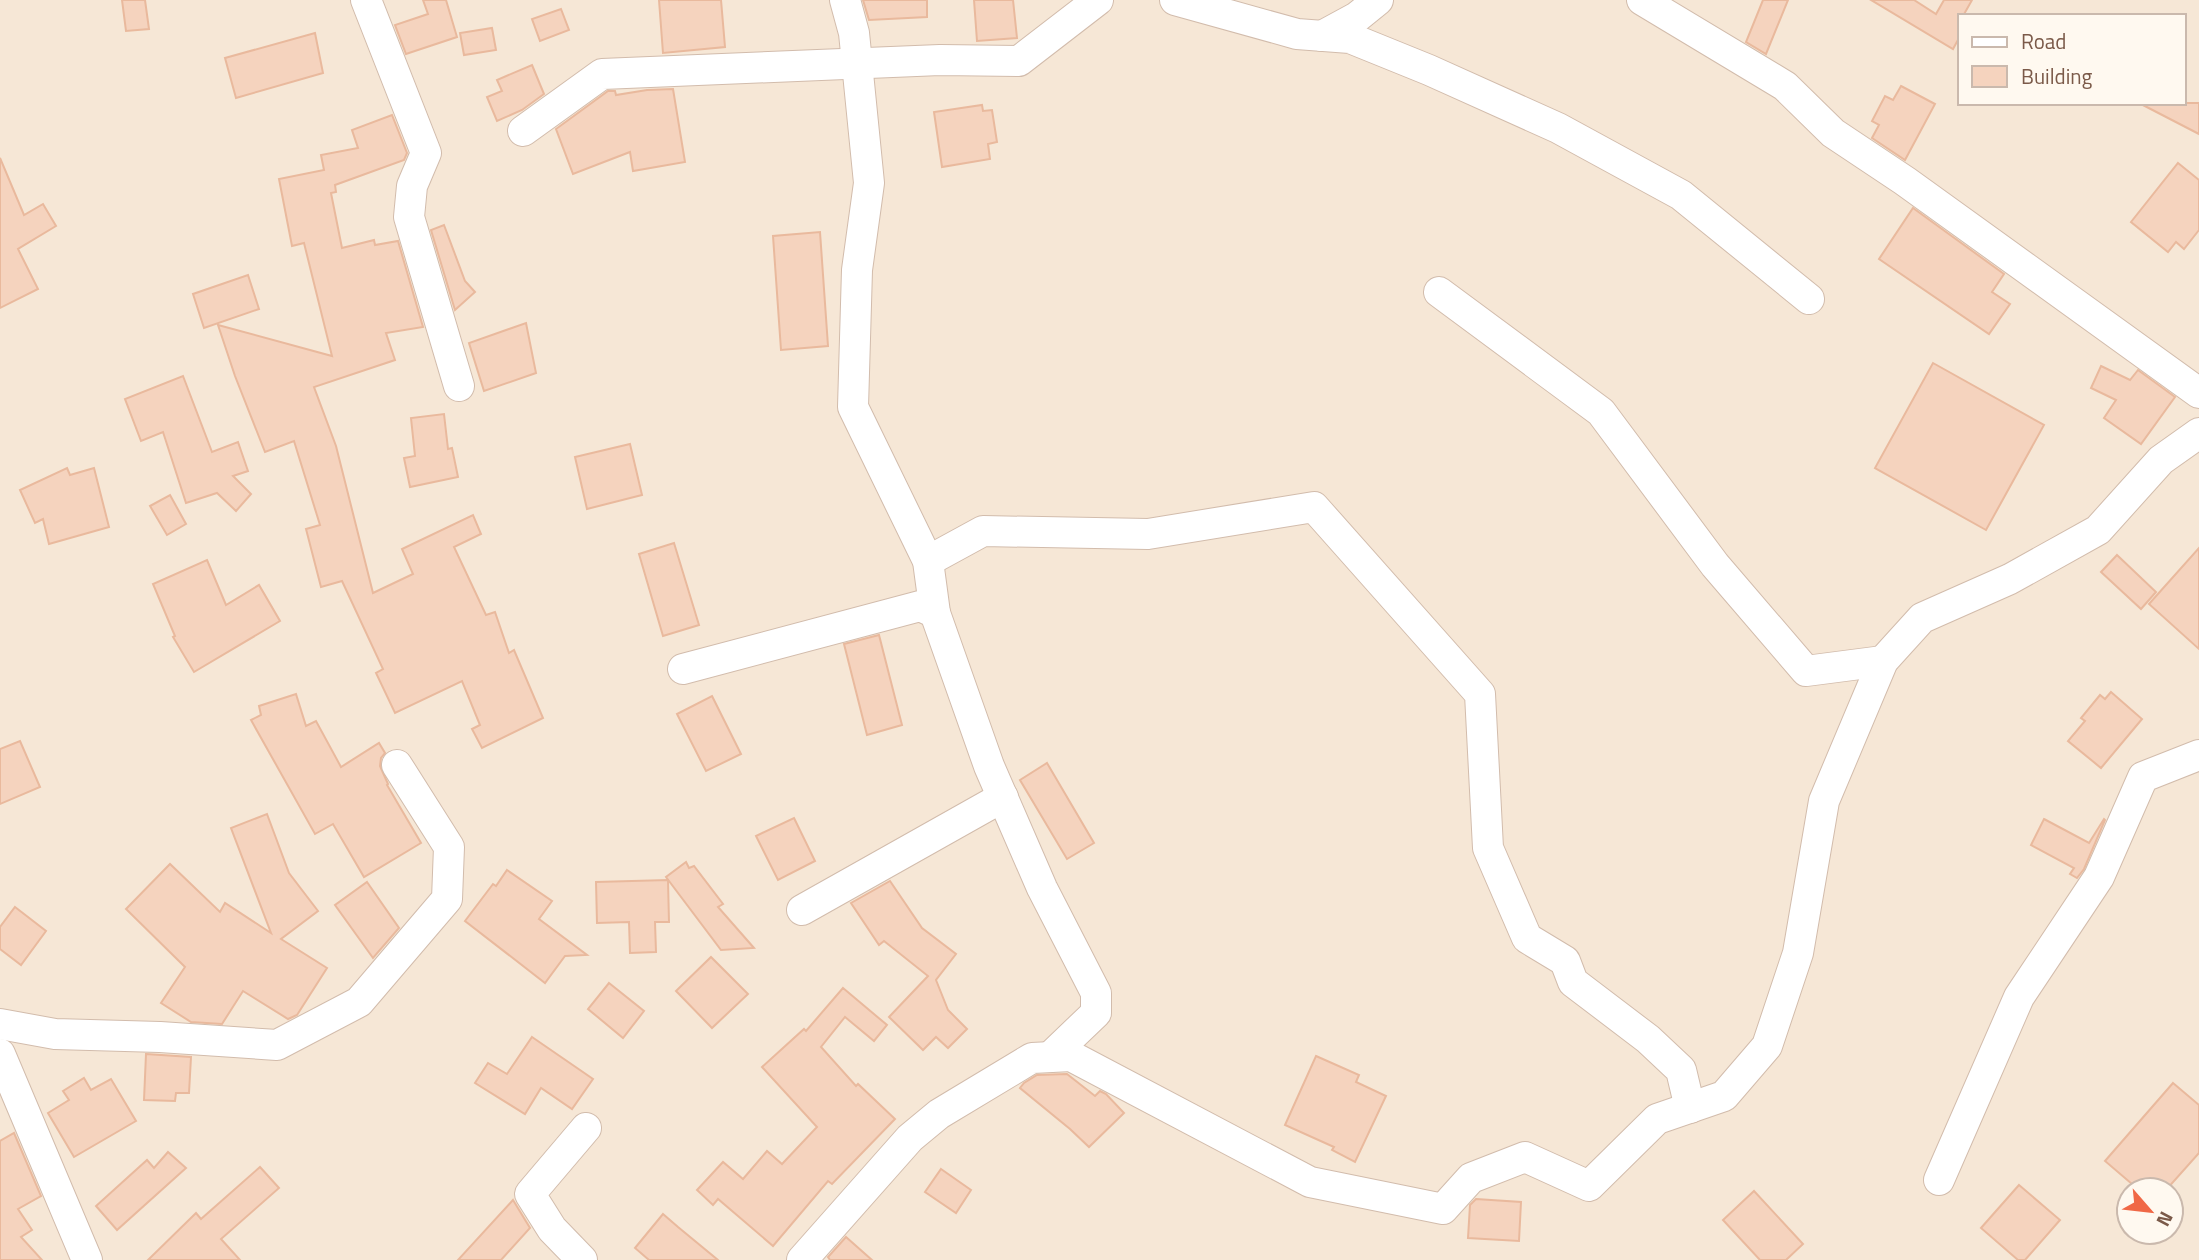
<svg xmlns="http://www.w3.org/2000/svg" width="2199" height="1260" font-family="'Titillium Web',sans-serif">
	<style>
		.residential { fill: #f6e7d6; fill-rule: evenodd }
		.building { fill: #f5d3be; stroke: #e9b99d; stroke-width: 2 }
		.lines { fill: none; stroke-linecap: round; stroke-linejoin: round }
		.street-casing { stroke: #d2bcac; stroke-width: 32 }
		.street { stroke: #fff; stroke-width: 30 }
	</style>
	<rect width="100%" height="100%" fill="#fef5e9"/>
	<path class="residential" d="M0,0H2199V1260H0ZM1959,16H2183V103H1959ZM2129,1190H2171V1232H2129Z"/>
	<g class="building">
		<polygon points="122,0 145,0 149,29 126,31"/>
		<polygon points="423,0 446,0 457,37 406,54 395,25 428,14"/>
		<polygon points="659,0 721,0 725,47 663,53"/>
		<polygon points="863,0 927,0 927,17 869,20"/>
		<polygon points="974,0 1013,0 1017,38 977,41"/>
		<polygon points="1763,0 1788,0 1766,54 1746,42"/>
		<polygon points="1871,0 1914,0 1936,14 1944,0 1972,0 1963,16 1959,16 1959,38 1953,49"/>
		<polygon points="561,9 569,30 540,41 532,19"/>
		<polygon points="492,28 496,50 464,55 460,33"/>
		<polygon points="315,33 323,73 236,98 225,58"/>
		<polygon points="532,65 544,94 522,110 497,121 487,97 502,91 497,80"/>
		<polygon points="1901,86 1935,104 1905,160 1872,138 1879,125 1872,121 1885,96 1893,100"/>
		<polygon points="673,89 685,162 633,171 630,152 573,174 556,129 608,91 615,91 616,95 647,90"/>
		<polygon points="2139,103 2199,103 2199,134"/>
		<polygon points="982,105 983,111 992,110 997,142 988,144 990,159 942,167 934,112"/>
		<polygon points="392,115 407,153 404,160 335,185 336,192 331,193 342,248 374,240 375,245 398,241 423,327 386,333 395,360 314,387 336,446 373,593 413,574 402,549 473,515 481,534 454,547 486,615 495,612 509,653 514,650 543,718 482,748 472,729 480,725 462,681 395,713 376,673 383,669 342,581 321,587 306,529 320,525 294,441 265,452 235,376 218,325 332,356 304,243 292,246 279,179 324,170 321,155 358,148 352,130"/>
		<polygon points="0,158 24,215 43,204 56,226 18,249 38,289 0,308"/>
		<polygon points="2178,163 2199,180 2199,230 2184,249 2176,242 2168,252 2131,222"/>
		<polygon points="1913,208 2004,274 1992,292 2010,304 1989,334 1879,259"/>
		<polygon points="444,225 465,281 475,292 455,310 431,230"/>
		<polygon points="820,232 828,346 781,350 773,236"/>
		<polygon points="248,275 259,309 204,328 193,294"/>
		<polygon points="526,323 536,373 484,391 469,343"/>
		<polygon points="1933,363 2044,425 1986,530 1875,468"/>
		<polygon points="2101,366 2130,380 2138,370 2175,397 2141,444 2104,418 2116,400 2091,388"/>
		<polygon points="183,376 212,452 238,442 248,471 233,476 251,494 236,511 217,493 186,503 163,432 141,441 125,399"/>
		<polygon points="444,414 448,449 452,448 458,477 410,487 404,458 415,456 411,418"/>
		<polygon points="630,444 642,495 587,509 575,457"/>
		<polygon points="67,468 70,475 94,468 109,527 49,544 43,519 35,523 20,490"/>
		<polygon points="170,495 186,524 167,535 150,506"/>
		<polygon points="674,543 699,625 663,636 639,554"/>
		<polygon points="2199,548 2199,649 2149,604"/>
		<polygon points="2117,555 2156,592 2141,609 2101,572"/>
		<polygon points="207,560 226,605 259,585 280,621 194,672 173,637 175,636 153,584"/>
		<polygon points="879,635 902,725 867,735 844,644"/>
		<polygon points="2111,692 2142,719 2101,768 2068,741 2085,721 2081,718 2100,695 2105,699"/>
		<polygon points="296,694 306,726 316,721 341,767 379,743 385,753 381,758 380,766 388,784 387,785 421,843 364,877 333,824 315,834 251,720 261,715 259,706"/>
		<polygon points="712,696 741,754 706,771 677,714"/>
		<polygon points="20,741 40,787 0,804 0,749"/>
		<polygon points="1047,763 1094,843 1067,859 1020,780"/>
		<polygon points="267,814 289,873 318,911 281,939 327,968 297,1015 288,1019 243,991 222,1024 191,1022 161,1003 185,967 126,909 170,864 220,912 225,903 271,933 231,828"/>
		<polygon points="794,818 815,861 778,880 756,836"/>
		<polygon points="2044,819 2089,843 2104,819 2105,820 2084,869 2077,878 2070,874 2074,868 2031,845"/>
		<polygon points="686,862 689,868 694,866 723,904 718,907 754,948 721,950 666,877"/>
		<polygon points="507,870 552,901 539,919 587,955 565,956 545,983 465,921 493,884 496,886"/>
		<polygon points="668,880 669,922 655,922 656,952 630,953 629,922 597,923 596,882"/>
		<polygon points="890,881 922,928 956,954 936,980 948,1010 967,1029 948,1048 936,1037 923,1050 889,1017 928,976 884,941 879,945 851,903"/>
		<polygon points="367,882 399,928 373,958 335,905"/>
		<polygon points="15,907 46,931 21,965 0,949 0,927"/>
		<polygon points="711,957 748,994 712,1028 676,991"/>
		<polygon points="609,983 644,1011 623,1038 588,1009"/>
		<polygon points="843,988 887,1025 874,1041 845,1017 821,1047 856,1086 858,1084 895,1119 832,1184 828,1181 773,1246 718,1199 713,1205 697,1190 723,1162 743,1179 767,1151 782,1164 817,1127 762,1067 804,1029 806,1031"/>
		<polygon points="532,1037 593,1079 572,1109 541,1088 525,1114 475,1083 488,1063 507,1074"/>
		<polygon points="146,1054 191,1057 189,1093 176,1093 175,1101 144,1100"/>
		<polygon points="1316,1056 1359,1075 1356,1082 1386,1096 1355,1162 1332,1150 1334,1147 1285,1125"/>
		<polygon points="1067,1074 1095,1096 1100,1091 1106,1094 1124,1113 1089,1147 1070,1129 1020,1088 1024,1083 1037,1075"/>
		<polygon points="84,1078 91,1090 111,1079 136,1121 74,1157 48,1113 69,1100 63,1091"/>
		<polygon points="2173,1083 2199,1105 2199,1153 2166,1190 2139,1190 2105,1161"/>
		<polygon points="14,1133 41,1196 18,1209 32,1230 21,1237 42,1260 0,1260 0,1141"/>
		<polygon points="168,1152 186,1168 117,1230 96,1206 147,1160 154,1168"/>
		<polygon points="260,1167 279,1188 221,1239 240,1260 148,1260 196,1213 201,1219"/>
		<polygon points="941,1169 971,1190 956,1213 925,1192"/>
		<polygon points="2019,1185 2060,1220 2025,1260 2018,1260 1981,1228"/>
		<polygon points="1754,1191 1803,1244 1786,1260 1760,1260 1723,1220"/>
		<polygon points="1476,1199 1521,1202 1519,1241 1468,1238 1470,1205"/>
		<polygon points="513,1200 530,1228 501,1260 458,1260"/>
		<polygon points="663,1214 678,1227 718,1260 649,1260 635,1248"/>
		<polygon points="846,1237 872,1260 830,1260 828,1257"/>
	</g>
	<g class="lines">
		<defs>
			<g id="street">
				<polyline points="366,0 426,153 412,186 409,217 459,386"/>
				<polyline points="845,0 854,33 869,183 857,270 853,407 928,561 935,613"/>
				<polyline points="1175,0 1297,34 1350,38 1429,70 1558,128 1681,195 1809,299"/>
				<polyline points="1642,0 1785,86 1833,133 1905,181 2199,393"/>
				<polyline points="1322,36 1357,17 1378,0"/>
				<polyline points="523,131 602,74 940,60 1019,61 1098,0"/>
				<polyline points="1439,292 1601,412 1715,565 1806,671 1883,661"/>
				<polyline points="928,561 983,531 1148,534 1314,507 1480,694 1488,848 1527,938 1565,961 1573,982 1648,1039 1681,1070 1690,1108"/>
				<polyline points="683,669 920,606 935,613 989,766 1042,888 1096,993 1096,1013 1050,1057"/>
				<polyline points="802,910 1003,797"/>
				<polyline points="0,1024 55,1034 160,1037 277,1045 359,1002 447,899 449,847 397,765"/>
				<polyline points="0,1054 87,1260"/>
				<polyline points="1939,1180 2019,997 2099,877 2143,777 2199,755"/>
				<polyline points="582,1260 552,1229 530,1194 586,1128"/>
				<polyline points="802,1260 910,1138 939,1114 1032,1058 1071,1056 1310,1182 1443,1209 1471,1178 1525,1157 1589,1186 1657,1119 1724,1096 1767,1046 1798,953 1824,801 1883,661 1922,618 2010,579 2098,530 2161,460 2199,433"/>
			</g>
		</defs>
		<use href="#street" class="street-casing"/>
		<use href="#street" class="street"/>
	</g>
	<rect x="1958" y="14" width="228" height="91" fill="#fff9f0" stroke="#cab9ad" stroke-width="2"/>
	<rect x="1972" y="37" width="35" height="10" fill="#ffffff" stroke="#cab9ad" stroke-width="2"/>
	<text x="2021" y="49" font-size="21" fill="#7b5a49">Road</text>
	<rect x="1972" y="66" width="35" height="21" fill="#f5d3be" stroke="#cab9ad" stroke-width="2"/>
	<text x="2021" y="84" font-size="21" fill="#7b5a49">Building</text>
	<g transform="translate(2150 1211) rotate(118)"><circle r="33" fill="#fff9f0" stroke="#cab9ad" stroke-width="2"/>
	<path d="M0-5L12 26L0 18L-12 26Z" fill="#f06846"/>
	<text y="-10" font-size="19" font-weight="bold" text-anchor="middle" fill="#7b5a49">N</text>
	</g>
</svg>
